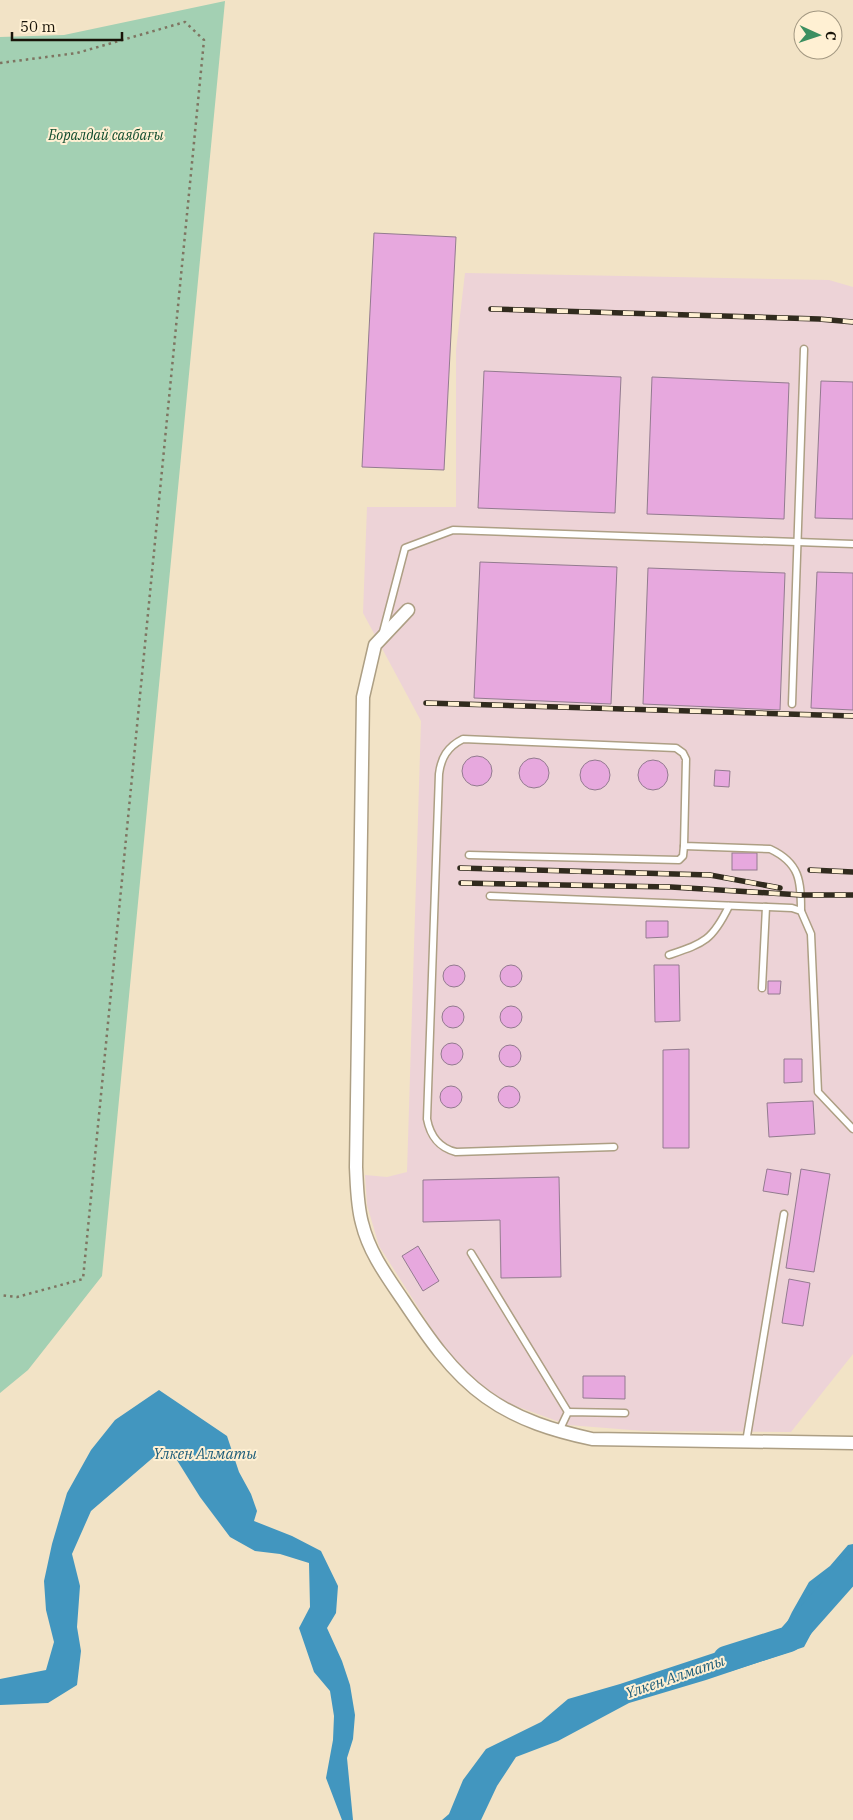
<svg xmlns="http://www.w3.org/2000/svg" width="853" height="1820" font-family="'IBM Plex Serif',serif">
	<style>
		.industrial { fill: #edd3d7 }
		.green { fill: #a3d0b3 }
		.water { fill: #4296bf }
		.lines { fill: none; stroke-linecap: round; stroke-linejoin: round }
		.river { stroke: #4296bf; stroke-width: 26 }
		.building { fill: #e7a8de; stroke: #937b8f }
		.service-casing { stroke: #ad9f84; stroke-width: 9 }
		.minor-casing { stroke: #ad9f84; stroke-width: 15 }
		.path { stroke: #7e7461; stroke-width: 2.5; stroke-dasharray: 2.5 4; stroke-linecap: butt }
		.service { stroke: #fff; stroke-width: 6 }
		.minor { stroke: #fff; stroke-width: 12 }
		.rail-casing { stroke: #312b1e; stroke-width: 5.5 }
		.rail { stroke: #fff0d3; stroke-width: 4; stroke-dasharray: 11; stroke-linecap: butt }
		.labels { text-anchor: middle; stroke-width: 4; stroke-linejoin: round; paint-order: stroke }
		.park-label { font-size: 14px; font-style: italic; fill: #0f4b2d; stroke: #fff0d3 }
		.water-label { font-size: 15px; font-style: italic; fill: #1c5c79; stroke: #fff0d3 }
	</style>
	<rect width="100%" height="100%" fill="#f2e3c6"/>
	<polygon class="industrial" points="465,273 829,280 853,287 853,1354 791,1432 644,1431 568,1425 507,1403 465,1373 442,1345 379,1246 367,1205 365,1175 387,1177 407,1172 421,721 363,613 367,507 456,507 456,350"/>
	<polygon class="green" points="225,1 102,1276 28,1370 0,1393 0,37 64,35"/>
	<g class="water">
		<polygon points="159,1390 227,1436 239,1472 251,1494 257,1511 254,1521 292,1536 321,1551 338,1586 336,1613 327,1628 342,1661 350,1685 355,1715 353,1739 347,1758 353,1820 342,1820 326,1778 333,1740 334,1716 330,1691 314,1672 299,1628 310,1607 309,1563 280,1554 255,1551 230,1537 200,1497 175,1457 163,1449 91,1511 72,1554 80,1586 77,1627 81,1651 77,1685 48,1703 0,1705 0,1679 46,1670 54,1642 46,1610 44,1581 52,1544 67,1493 91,1450 115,1420"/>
		<polygon points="853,1544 853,1573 839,1582 804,1647 706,1680 629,1703 558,1741 516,1757 497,1786 481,1820 442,1820 449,1814 463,1780 486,1749 541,1722 568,1699 620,1684 726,1649 764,1648 780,1637 792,1612 809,1582 830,1566 848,1545"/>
	</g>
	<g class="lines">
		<polyline class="river" points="726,1659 789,1639 853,1567"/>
	</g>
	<g class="building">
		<polygon points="374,233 456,237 444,470 362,467"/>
		<polygon points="484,371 621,377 615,513 478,508"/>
		<polygon points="652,377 789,383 784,519 647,514"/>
		<polygon points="821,381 853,382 853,519 815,518"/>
		<polygon points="480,562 617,567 611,704 474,698"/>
		<polygon points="648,568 785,573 780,710 643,704"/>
		<polygon points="817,572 853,573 853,710 811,708"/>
		<circle cx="477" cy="771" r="15"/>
		<circle cx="534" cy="773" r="15"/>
		<circle cx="653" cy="775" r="15"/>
		<circle cx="595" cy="775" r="15"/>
		<polygon points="715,770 730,771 729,787 714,786"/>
		<rect x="732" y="853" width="25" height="17"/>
		<polygon points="646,921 668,921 668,937 646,938"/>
		<circle cx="511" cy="976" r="11"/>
		<circle cx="454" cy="976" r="11"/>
		<polygon points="654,965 679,965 680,1021 655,1022"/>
		<polygon points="768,981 781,981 780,994 768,994"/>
		<circle cx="453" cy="1017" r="11"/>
		<circle cx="511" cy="1017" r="11"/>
		<circle cx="452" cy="1054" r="11"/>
		<circle cx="510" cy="1056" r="11"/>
		<polygon points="689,1049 689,1148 663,1148 663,1050"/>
		<polygon points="784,1059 802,1059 802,1082 784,1083"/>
		<circle cx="509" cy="1097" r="11"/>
		<circle cx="451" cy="1097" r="11"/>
		<polygon points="813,1101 815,1134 769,1137 767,1103"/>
		<polygon points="767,1169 791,1173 788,1195 763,1191"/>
		<polygon points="801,1169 830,1174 814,1272 786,1268"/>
		<polygon points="559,1177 561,1277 501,1278 500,1220 423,1222 423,1180"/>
		<polygon points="418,1246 439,1281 423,1291 402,1256"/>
		<polygon points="789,1279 810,1283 803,1326 782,1323"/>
		<polygon points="583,1376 625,1376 625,1399 583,1398"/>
	</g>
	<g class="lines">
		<defs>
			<g id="service">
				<polyline points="383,632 405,548 453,530 853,544"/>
				<polyline points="792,704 804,349"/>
				<polyline points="469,855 679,860 683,856 684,846"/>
				<polyline points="490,896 792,908 801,911 811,934 818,1092 853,1129"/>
				<path d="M669,955C704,943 712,941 729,906"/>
				<polyline points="762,988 766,907"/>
				<path d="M614,1147L456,1152C439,1148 430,1135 427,1119L439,774C441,758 447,747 463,739L676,748L683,753L686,759L684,846L770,849C800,863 801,881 801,911"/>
				<polyline points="471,1253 568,1412"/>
				<polyline points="559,1431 568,1412 625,1413"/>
				<polyline points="746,1442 784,1214"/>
			</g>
			<path id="minor" d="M408,610L375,645L363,697L356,1167C357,1186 357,1205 362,1223C369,1252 386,1275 403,1300C427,1336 451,1372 486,1397C518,1420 555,1431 592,1439L853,1443"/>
		</defs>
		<use href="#service" class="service-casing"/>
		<use href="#minor" class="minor-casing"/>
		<polyline class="path" points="0,63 77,53 185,22 204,40 83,1279 17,1297 0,1295"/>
		<use href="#service" class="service"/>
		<use href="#minor" class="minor"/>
		<defs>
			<g id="rail">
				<polyline points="491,309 819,319 853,322"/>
				<polyline points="426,703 853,716"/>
				<polyline points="460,868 710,875 780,888"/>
				<polyline points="810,870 853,872"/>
				<polyline points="461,883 671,887 801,895 853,895"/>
			</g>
		</defs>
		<use href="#rail" class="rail-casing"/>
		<use href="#rail" class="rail"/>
	</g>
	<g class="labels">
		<g class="park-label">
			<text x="106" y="140">Боралдай саябағы</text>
		</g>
		<g class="water-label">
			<text x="205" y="1459">Үлкен Алматы</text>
			<text transform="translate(675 1677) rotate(-19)" y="5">Үлкен Алматы</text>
		</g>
	</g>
	<g transform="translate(818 35) rotate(93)"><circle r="24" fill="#fff0d3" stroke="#a39882"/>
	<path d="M0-4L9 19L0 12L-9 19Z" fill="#3c8f61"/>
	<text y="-8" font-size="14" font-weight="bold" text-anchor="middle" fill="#191409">С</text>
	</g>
	<path d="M12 32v8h110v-8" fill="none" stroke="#191409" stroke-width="2.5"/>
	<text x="20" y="32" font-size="15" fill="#191409" stroke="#fff0d3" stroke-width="4" paint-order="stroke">50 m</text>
</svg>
